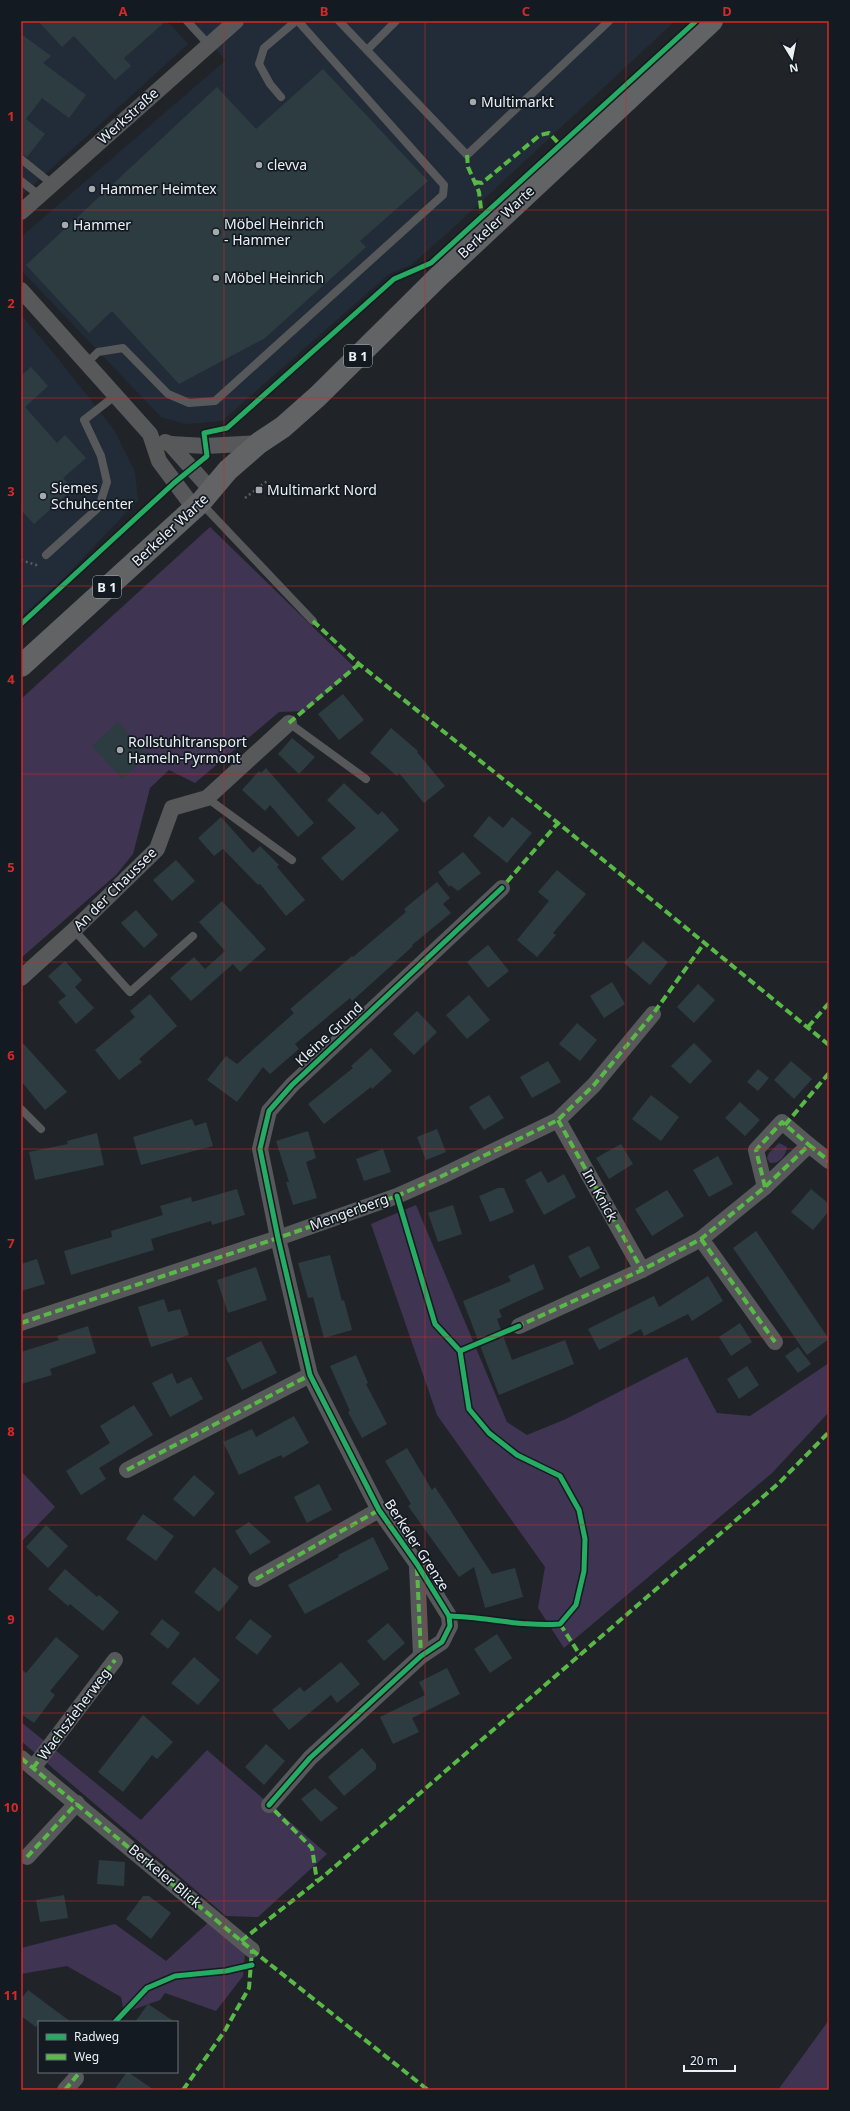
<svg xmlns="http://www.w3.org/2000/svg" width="850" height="2111" font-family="'Noto Sans',sans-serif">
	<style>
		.built { fill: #222c38 }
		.green { fill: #403453 }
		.building { fill: #2d3c41 }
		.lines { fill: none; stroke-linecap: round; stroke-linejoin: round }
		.path { stroke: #5c5c5e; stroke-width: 2.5; stroke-dasharray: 2 3; stroke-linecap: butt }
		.lane { stroke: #57585a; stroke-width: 8 }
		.street { stroke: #57585a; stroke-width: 16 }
		.primary { stroke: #616365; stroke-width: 22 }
		.quiet { stroke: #58b947; stroke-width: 4; stroke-dasharray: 8 4; stroke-linecap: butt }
		.cycleway-casing { stroke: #141a22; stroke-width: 8 }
		.cycleway { stroke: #26ab63; stroke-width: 5 }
		.grid { fill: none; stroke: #d62828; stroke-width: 1; stroke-opacity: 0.55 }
		.poi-dot { fill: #a4a9ad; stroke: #141a22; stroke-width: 1.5 }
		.labels { text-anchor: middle; stroke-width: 3.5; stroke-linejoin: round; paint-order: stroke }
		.shield { fill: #141a22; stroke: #aab0b6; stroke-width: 1 }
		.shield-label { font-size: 13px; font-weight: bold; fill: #ebf0f5 }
		.poi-label { font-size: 14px; fill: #ebf0f5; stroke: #141a22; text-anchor: start }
		.street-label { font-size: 14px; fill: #ebf0f5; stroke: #141a22 }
		.neatline { fill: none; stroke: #d62828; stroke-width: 1.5 }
		.grid-label { font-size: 13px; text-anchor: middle; font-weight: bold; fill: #d62828 }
	</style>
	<rect width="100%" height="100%" fill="#202428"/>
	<g class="built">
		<polygon points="21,21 167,21 188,44 21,196"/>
		<polygon points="188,21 675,21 453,228 411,265 389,274 222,421 185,424 161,417 21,270 21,237 226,60"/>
		<polygon points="21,315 56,356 114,430 135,472 138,500 66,576 21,617"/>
	</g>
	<g class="green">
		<polygon points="210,527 355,668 306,711 279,712 195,783 169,770 150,788 133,854 116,875 21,958 21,699"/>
		<path d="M779,1143L787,1147C786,1155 780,1164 770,1163L767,1158L769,1153Z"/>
		<polygon points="416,1205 507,1422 527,1435 566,1419 687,1357 717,1413 750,1416 829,1363 829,1412 772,1473 564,1648 538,1608 545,1567 437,1415 371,1224"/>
		<polygon points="21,1471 55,1507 21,1542"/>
		<polygon points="21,1722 141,1820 207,1750 327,1854 258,1917 226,1916 21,1741"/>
		<polygon points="211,1920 245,1954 243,1976 216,2011 165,1993 160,2000 124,2013 121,1997 67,1966 21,1974 21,1948 115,1924 166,1961"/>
		<polygon points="829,2020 829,2090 778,2090"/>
	</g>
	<g class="building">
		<polygon points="38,21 166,21 124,58 131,66 115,80 74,36 62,47"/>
		<polygon points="21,34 51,56 43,63 86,95 69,118 42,98 26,119 45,134 27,157 21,154"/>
		<polygon points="323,69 428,181 360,241 366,247 265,338 179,384 112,311 89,333 26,265 217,87 256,129"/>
		<polygon points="31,367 48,386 25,407 57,443 65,435 86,458 63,478 73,489 34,524 21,510 21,376"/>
		<polygon points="343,694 364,720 339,740 318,714"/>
		<polygon points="118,722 149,755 122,779 92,746"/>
		<polygon points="391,728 418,751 417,752 445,786 424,803 399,773 397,776 370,753"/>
		<polygon points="292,738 315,757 299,774 278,754"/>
		<polygon points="266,768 314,823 298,837 270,805 265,811 242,790 259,771 261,773"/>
		<polygon points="344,783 378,815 382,811 399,830 342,881 321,858 356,828 327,800"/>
		<polygon points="489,816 503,828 512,817 532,833 507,863 473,836"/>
		<polygon points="221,817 253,853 260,846 279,865 277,867 305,900 286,916 260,884 258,885 223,849 214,856 198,838"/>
		<polygon points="463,852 481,873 458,891 450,885 449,887 438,872"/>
		<polygon points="176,860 195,881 172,901 153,880"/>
		<polygon points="557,870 586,894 553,933 556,935 537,957 517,940 549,901 538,892"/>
		<polygon points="437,882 450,898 443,904 451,913 412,945 413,946 352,1001 350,998 295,1044 299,1049 270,1074 263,1067 237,1102 207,1080 226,1056 237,1064 294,1013 290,1009 352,956 353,957 406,912 404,909"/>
		<polygon points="222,901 266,949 240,972 233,964 191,1001 170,978 194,957 205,969 225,951 199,922"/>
		<polygon points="136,910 158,935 144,948 121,923"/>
		<polygon points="643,941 668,962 650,985 624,963"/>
		<polygon points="488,945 509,971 488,988 467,962"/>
		<polygon points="65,961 82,980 75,987 94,1008 76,1024 58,1002 66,996 48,976"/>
		<polygon points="612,982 625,1004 604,1018 590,996"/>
		<polygon points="698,984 715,1000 694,1023 677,1007"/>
		<polygon points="150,994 177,1026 139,1059 142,1062 119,1080 95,1050 135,1017 130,1011"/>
		<polygon points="469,995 490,1020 467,1039 446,1015"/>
		<polygon points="417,1011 437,1032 414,1055 393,1034"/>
		<polygon points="577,1023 597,1040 580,1061 559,1044"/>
		<polygon points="21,1041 67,1092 45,1110 21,1081"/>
		<polygon points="694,1043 712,1061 690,1084 671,1066"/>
		<polygon points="371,1048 392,1071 372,1089 371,1087 324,1124 308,1104 353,1068 351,1066"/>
		<polygon points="548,1061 561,1082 532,1098 520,1077"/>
		<polygon points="791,1061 812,1079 794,1099 774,1080"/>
		<polygon points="758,1069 769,1078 758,1091 747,1082"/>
		<polygon points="489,1095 504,1118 484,1130 469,1107"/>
		<polygon points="651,1095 679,1117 661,1141 632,1119"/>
		<polygon points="740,1102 760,1120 745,1136 725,1118"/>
		<polygon points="192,1119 195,1126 206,1122 213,1146 141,1165 133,1137"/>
		<polygon points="437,1129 446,1152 426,1160 417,1137"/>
		<polygon points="308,1131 316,1158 306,1162 317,1198 293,1205 286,1182 289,1182 276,1141"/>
		<polygon points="97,1133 104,1165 35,1180 29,1152 68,1144 67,1141"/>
		<polygon points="621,1144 633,1164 609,1179 596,1158"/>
		<polygon points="383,1149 391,1172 364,1181 356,1159"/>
		<polygon points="718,1156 733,1184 709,1197 693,1170"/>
		<polygon points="541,1171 548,1183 564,1174 576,1197 544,1215 525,1180"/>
		<polygon points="498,1188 504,1188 514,1212 490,1222 479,1196"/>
		<polygon points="237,1189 245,1215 212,1225 211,1221 151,1239 154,1250 71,1275 64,1251 112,1237 111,1231 163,1215 160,1206 191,1197 192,1202"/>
		<polygon points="811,1189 829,1204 829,1211 813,1230 791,1212"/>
		<polygon points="667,1190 684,1216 652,1236 635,1209"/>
		<polygon points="453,1205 462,1234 438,1242 428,1213"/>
		<polygon points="756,1231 829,1339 807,1355 733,1248"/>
		<polygon points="589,1246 600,1268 580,1278 568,1256"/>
		<polygon points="330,1255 342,1301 344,1300 352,1330 324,1338 313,1297 308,1298 298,1263"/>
		<polygon points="37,1259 45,1284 21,1291 21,1264"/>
		<polygon points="534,1264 544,1289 499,1310 502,1317 497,1319 512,1360 565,1340 574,1364 499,1395 463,1301 511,1281 508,1276"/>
		<polygon points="256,1267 267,1300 228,1313 217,1280"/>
		<polygon points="708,1276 723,1301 692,1321 688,1314 644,1336 641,1329 599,1350 588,1329 654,1296 659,1307"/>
		<polygon points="164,1299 168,1312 180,1309 189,1335 151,1347 138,1307"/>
		<polygon points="740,1323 752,1342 731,1356 719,1337"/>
		<polygon points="88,1326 96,1353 50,1369 52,1375 21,1384 21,1352 59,1340 57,1336"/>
		<polygon points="261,1341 277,1373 242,1390 226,1358"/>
		<polygon points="798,1347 811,1364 798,1373 785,1356"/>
		<polygon points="356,1355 368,1383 366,1384 387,1424 362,1438 348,1412 350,1411 330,1366"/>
		<polygon points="747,1366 759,1385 739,1399 727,1379"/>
		<polygon points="172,1373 177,1384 191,1377 203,1399 170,1417 152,1383"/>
		<polygon points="134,1405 153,1435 99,1468 106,1479 81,1495 66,1471 110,1443 100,1426"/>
		<polygon points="294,1416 309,1443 283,1458 281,1455 239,1475 223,1442 252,1429 256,1437"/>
		<polygon points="407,1448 432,1490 435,1487 492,1574 515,1568 523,1597 485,1608 474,1567 459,1577 408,1506 411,1504 385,1461"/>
		<polygon points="194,1475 215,1493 194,1517 173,1499"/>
		<polygon points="319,1484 332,1510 307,1523 294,1497"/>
		<polygon points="143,1514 174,1536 156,1561 126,1539"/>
		<polygon points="249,1522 271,1542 250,1555 235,1531"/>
		<polygon points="46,1525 68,1546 48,1568 26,1547"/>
		<polygon points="373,1537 389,1569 305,1614 288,1585 339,1557 338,1555"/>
		<polygon points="214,1567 239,1587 219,1612 194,1592"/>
		<polygon points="65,1569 97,1597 99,1595 119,1612 103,1631 70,1604 68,1606 48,1589"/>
		<polygon points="162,1619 180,1633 168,1649 150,1634"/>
		<polygon points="250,1619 272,1636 257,1655 235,1638"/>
		<polygon points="388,1623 405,1643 384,1661 367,1641"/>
		<polygon points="497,1634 512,1658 490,1673 474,1649"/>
		<polygon points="56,1637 79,1656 50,1691 55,1695 34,1723 21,1714 21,1669 26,1673"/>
		<polygon points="194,1657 220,1680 198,1705 171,1683"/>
		<polygon points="341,1662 360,1684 337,1703 331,1695 289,1730 272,1710 300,1687 304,1692"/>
		<polygon points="447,1668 460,1694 412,1718 419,1732 393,1744 380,1717 425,1695 419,1682"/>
		<polygon points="143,1715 173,1742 157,1759 152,1755 123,1792 98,1772"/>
		<polygon points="266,1744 285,1761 264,1785 245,1767"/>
		<polygon points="362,1748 376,1764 376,1769 344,1796 328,1777"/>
		<polygon points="315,1788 338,1808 321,1822 301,1799"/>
		<polygon points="99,1860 125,1862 124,1886 97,1884"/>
		<polygon points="64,1895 68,1918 40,1922 36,1900"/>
		<polygon points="143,1896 149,1896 171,1913 151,1939 126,1919"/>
		<polygon points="28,1990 71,2022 39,2022 36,2027 21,2016 21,1999"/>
		<polygon points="148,2004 175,2022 135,2022"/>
		<polygon points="127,2072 128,2072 154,2090 114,2090"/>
	</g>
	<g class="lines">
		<g class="path">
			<polyline points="245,498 267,481"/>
			<polyline points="21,560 36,565 38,563"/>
		</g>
		<g class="lane">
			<polyline points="187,21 209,45"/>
			<polyline points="339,21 467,155 609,21"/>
			<polyline points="367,50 396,21"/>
			<polyline points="281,97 270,84 259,64 264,48 296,21"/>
			<polyline points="21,159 52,184"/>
			<polyline points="21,181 40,196"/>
			<polyline points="87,363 98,352 123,348 168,394 189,403 215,401 443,195 444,185 298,21"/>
			<polyline points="201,503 313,621"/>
			<polyline points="46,555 99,507 107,482 101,456 84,420 116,395"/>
			<polyline points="289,723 366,779"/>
			<polyline points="207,798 292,860"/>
			<polyline points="74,930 130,992 193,936"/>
			<polyline points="21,1109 41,1129"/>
		</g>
		<g class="street">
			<polyline points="21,212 236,21"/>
			<polyline points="21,290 150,434 159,461 194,508"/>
			<polyline points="165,442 170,444 212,491"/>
			<polyline points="170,444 206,446 259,443"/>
			<polyline points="21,978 74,930 157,849 172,808 207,798 289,723"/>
			<polyline points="558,1120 642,1270"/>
			<polyline points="765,1187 756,1150 782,1122 809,1145"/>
			<polyline points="701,1239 775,1342"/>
			<polyline points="21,1323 278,1238 397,1196 442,1176 558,1120 594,1085 653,1014"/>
			<polyline points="519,1326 642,1270 701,1239 765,1187 809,1145 829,1161"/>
			<polyline points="127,1470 310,1375"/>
			<polyline points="417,1566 421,1656"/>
			<polyline points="256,1579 379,1510"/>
			<polyline points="21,1758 252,1950"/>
			<polyline points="33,1768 115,1660"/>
			<polyline points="269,1805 310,1758 421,1656 442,1642 450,1626 449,1616 417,1564 379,1510 310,1375 278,1238 260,1149 269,1111 292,1085 502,888"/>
			<polyline points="27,1857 77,1803"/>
			<polyline points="65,2090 76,2078"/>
		</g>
		<polyline class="primary" points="21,666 201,502 228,470 259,443 283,427 318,396 437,278 712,21"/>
		<g class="quiet">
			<polyline points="467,155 468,167 479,192 482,217"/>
			<polyline points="475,182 482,183 540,135 549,133 560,145"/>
			<polyline points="313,621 359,664 558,823 829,1045"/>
			<polyline points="289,723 359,664"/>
			<polyline points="499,891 558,823"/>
			<polyline points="808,1027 829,1003"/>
			<polyline points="558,1120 642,1270"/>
			<polyline points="785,1125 829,1073"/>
			<polyline points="765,1187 756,1150 782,1122 809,1145"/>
			<polyline points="701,1239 775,1342"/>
			<polyline points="21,1323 278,1238 397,1196 442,1176 558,1120 594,1085 653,1014 705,942"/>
			<polyline points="516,1327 642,1270 701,1239 765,1187 809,1145 829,1161"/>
			<polyline points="127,1470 310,1375"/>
			<polyline points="417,1568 421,1656"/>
			<polyline points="256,1579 379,1510"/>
			<polyline points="560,1624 580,1655"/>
			<polyline points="21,1758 252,1950 428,2090"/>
			<polyline points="33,1768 115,1660"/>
			<polyline points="272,1802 269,1805 312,1848 317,1881"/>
			<polyline points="27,1857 77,1803"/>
			<polyline points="241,1941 324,1876 779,1483 829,1432"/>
			<polyline points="65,2090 80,2072"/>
			<polyline points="183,2090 224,2032 249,1988 252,1950"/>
		</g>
		<defs>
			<g id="cycleway">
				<polyline points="21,624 174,483 207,456 204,433 227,428 394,279 431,263 696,21"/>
				<path d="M397,1196L435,1324L460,1351L469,1409L489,1433L517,1455L560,1476L579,1510L585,1539L584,1571L576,1605L560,1624C523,1627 486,1617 449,1616"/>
				<polyline points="460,1351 519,1326"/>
				<polyline points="269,1805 310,1758 421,1656 442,1642 450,1626 449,1616 417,1564 379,1510 310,1375 278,1238 260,1149 269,1111 292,1085 502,888"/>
				<polyline points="115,2022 147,1988 175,1976 226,1971 252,1965"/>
			</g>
		</defs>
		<use href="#cycleway" class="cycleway-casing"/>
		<use href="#cycleway" class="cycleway"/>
	</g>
	<path class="grid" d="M224,21V2090M425,21V2090M626,21V2090M21,210H829M21,398H829M21,586H829M21,774H829M21,962H829M21,1149H829M21,1337H829M21,1525H829M21,1713H829M21,1901H829"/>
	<g class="poi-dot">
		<circle cx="473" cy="102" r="4"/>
		<circle cx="259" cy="165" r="4"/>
		<circle cx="92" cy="189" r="4"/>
		<circle cx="65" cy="225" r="4"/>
		<circle cx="216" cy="232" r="4"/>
		<circle cx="216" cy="278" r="4"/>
		<rect x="255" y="486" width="8" height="8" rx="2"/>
		<circle cx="43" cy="496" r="4"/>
		<circle cx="120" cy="750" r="4"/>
	</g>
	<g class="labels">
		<g class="shield">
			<rect x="344" y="345" width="28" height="22" rx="3"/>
			<rect x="93" y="576" width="28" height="22" rx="3"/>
		</g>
		<g class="shield-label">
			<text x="358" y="361">B 1</text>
			<text x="107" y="592">B 1</text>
		</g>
		<g class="poi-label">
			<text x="481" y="107">Multimarkt</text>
			<text x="267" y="170">clevva</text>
			<text x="100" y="194">Hammer Heimtex</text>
			<text x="224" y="229">Möbel Heinrich<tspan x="224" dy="16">- Hammer</tspan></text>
			<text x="73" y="230">Hammer</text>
			<text x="224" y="283">Möbel Heinrich</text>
			<text x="51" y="493">Siemes<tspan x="51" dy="16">Schuhcenter</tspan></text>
			<text x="267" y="495">Multimarkt Nord</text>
			<text x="128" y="747">Rollstuhltransport<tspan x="128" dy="16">Hameln-Pyrmont</tspan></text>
		</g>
		<g class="street-label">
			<text transform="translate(128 116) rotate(-42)" y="5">Werkstraße</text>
			<text transform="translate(496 222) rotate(-43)" y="5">Berkeler Warte</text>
			<text transform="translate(170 530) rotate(-43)" y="5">Berkeler Warte</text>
			<text transform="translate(115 889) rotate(-45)" y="5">An der Chaussee</text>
			<text transform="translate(329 1034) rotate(-43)" y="5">Kleine Grund</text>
			<text transform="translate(600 1195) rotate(61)" y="5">Im Knick</text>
			<text transform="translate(349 1212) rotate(-20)" y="5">Mengerberg</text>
			<text transform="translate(417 1545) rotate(57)" y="5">Berkeler Grenze</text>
			<text transform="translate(74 1714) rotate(-53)" y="5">Wachszieherweg</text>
			<text transform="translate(165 1876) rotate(40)" y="5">Berkeler Blick</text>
		</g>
	</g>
	<rect width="850" height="2111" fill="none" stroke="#141a22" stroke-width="44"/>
	<rect x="38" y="2021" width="140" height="52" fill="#141a22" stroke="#6a7076"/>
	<rect x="46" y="2034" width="20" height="6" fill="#26ab63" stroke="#6a7076"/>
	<text x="74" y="2041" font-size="12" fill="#ebf0f5">Radweg</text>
	<rect x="46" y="2054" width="20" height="6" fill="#58b947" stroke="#6a7076"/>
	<text x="74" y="2061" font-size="12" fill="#ebf0f5">Weg</text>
	<g transform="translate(792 58) rotate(170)" stroke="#141a22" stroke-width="3" paint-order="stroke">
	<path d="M0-3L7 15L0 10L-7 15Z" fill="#ebf0f5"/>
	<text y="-6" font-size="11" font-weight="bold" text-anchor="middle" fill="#ebf0f5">N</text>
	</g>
	<path d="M684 2065v6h51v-6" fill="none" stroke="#ebf0f5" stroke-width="2"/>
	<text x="690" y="2065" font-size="12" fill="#ebf0f5" stroke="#141a22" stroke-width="3" paint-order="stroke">20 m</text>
	<rect x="22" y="22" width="806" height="2067" class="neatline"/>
	<g class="grid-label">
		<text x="123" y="16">A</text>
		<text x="324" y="16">B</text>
		<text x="526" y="16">C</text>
		<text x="727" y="16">D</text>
		<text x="11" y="121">1</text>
		<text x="11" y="308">2</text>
		<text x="11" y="496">3</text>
		<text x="11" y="684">4</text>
		<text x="11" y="872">5</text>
		<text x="11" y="1060">6</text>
		<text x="11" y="1248">7</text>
		<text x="11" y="1436">8</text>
		<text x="11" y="1624">9</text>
		<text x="11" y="1812">10</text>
		<text x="11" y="2000">11</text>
	</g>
</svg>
